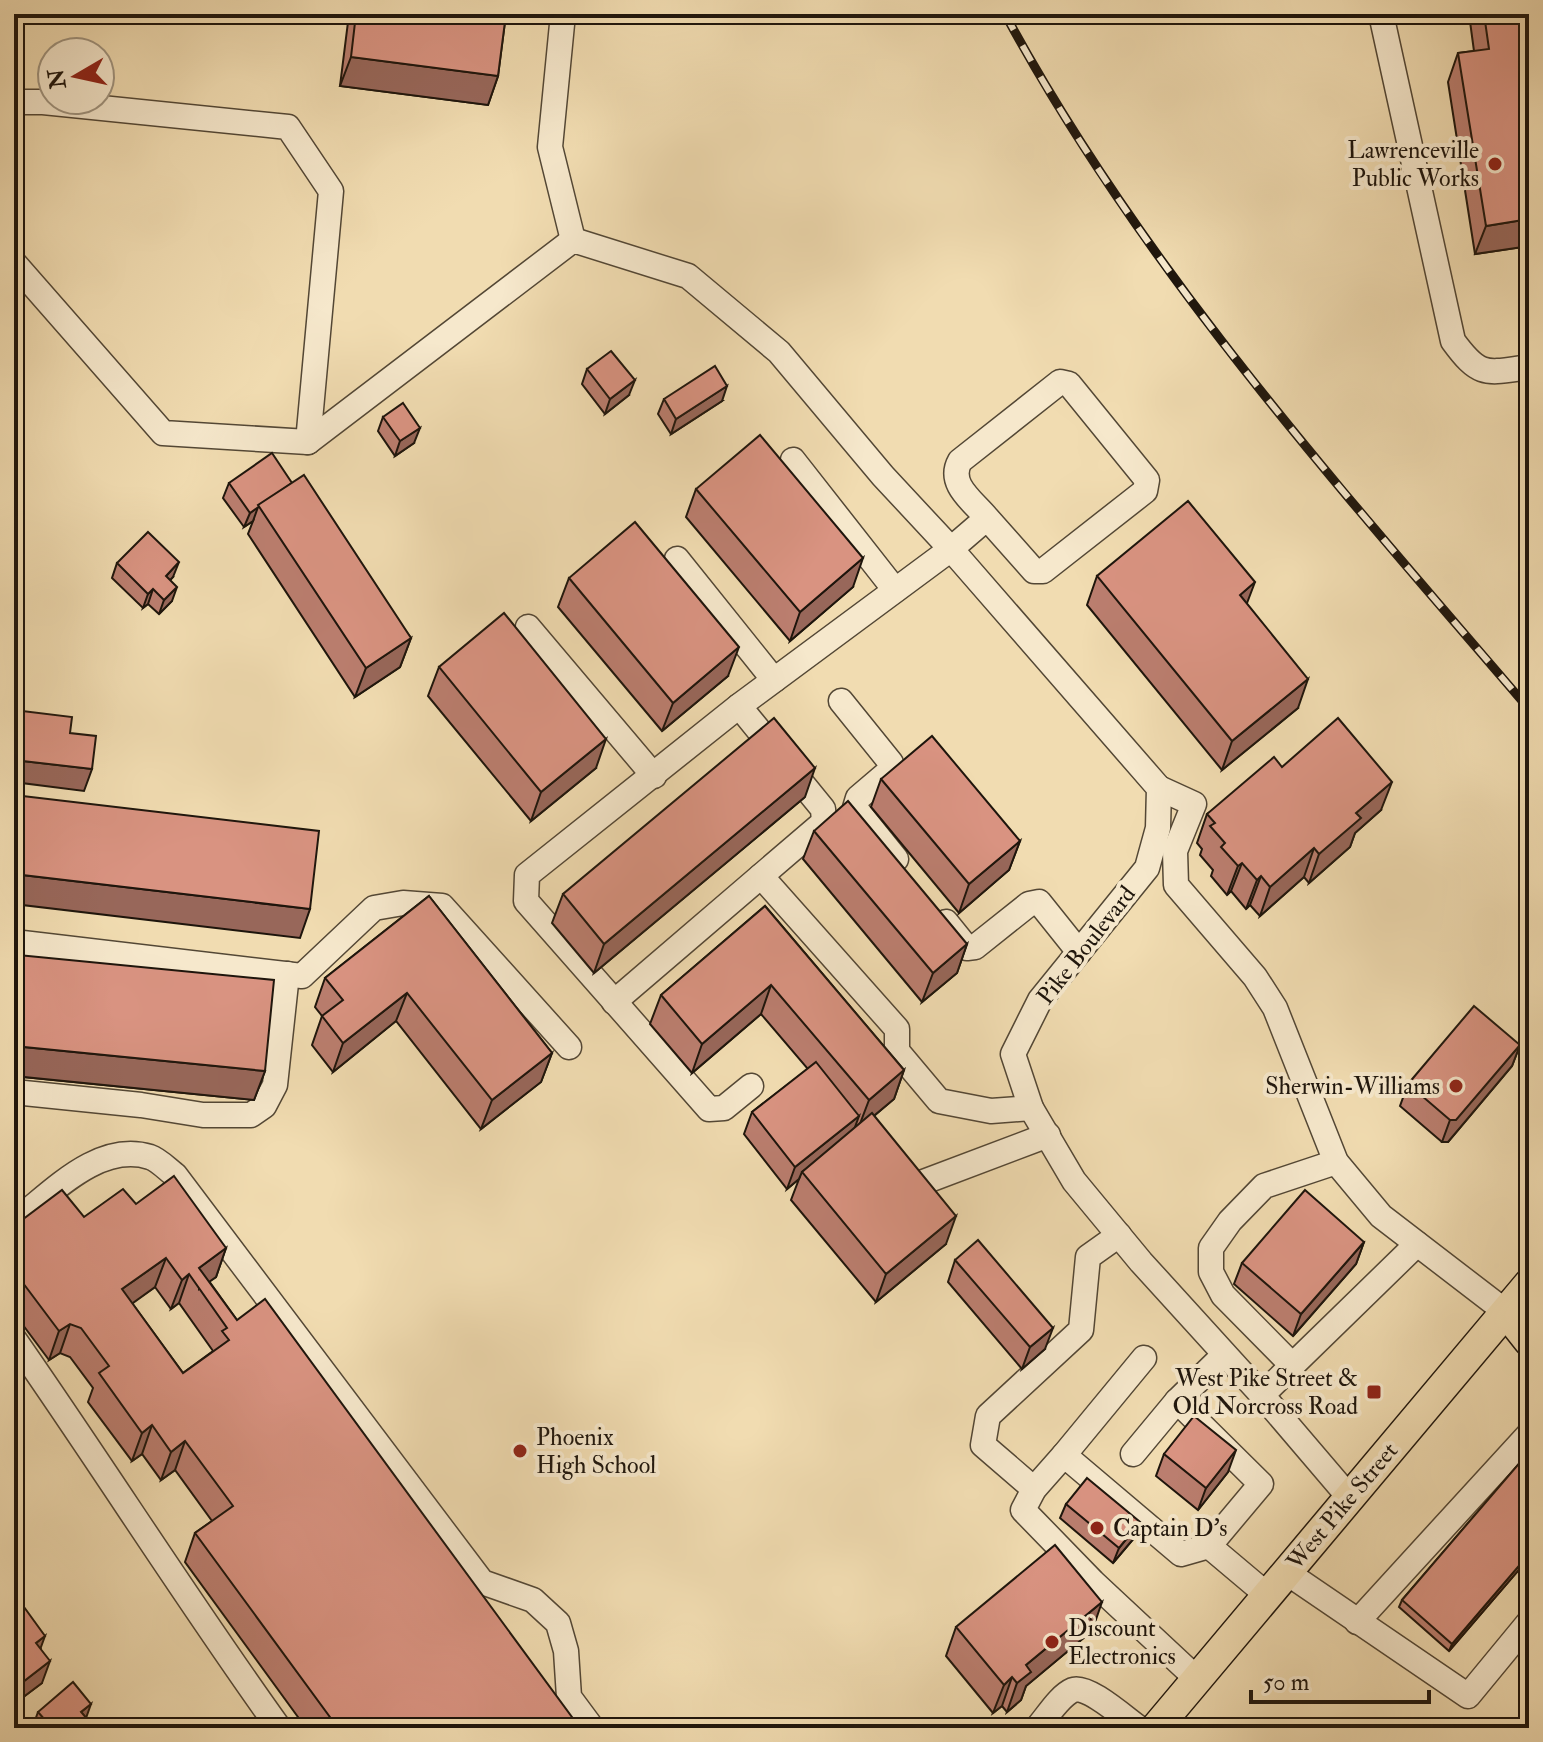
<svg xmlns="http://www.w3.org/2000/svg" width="1543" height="1742" font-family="'IM FELL Double Pica',serif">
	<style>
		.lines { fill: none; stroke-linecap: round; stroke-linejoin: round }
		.minor-casing { stroke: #534735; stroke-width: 27 }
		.major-casing { stroke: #1e150c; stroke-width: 33 }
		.minor { stroke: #f6e8cc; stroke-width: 24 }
		.major { stroke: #f1dcb1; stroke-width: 30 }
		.rail-casing { stroke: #1e150c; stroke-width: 9 }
		.rail { stroke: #f6e8cc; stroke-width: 6; stroke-dasharray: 18; stroke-linecap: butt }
		.wall { fill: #bb7e6f; stroke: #1e150c; stroke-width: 2; fill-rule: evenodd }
		.shaded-wall { fill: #98675a; stroke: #1e150c; stroke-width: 2 }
		.building { fill: #d99381; stroke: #1e150c; stroke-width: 2; fill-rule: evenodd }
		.poi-dot { fill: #8f2418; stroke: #f6e8cc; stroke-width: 3 }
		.labels { text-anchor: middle; stroke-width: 8; stroke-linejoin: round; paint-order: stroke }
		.poi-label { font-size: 24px; fill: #1e150c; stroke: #f6e8cc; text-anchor: end }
		.street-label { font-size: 24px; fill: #1e150c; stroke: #f6e8cc }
	</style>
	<rect width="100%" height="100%" fill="#f1dcb1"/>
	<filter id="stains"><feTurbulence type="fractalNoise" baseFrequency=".0025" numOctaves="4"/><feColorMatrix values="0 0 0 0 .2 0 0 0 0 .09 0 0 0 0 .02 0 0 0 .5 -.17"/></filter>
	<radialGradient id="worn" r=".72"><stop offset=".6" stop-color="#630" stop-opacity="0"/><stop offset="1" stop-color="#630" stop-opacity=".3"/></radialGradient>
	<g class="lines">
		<defs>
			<g id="minor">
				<polyline points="563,14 550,147 573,240"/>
				<path d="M1381,14L1453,341C1480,378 1486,373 1529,367"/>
				<polyline points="14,102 43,102 288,127 331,191 308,442"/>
				<polyline points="14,263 163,433 308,442 573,240 688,276 779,352 883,476 951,549 1159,788 1158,828 1147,868 1040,1000 1013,1054 1031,1108 1074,1181 1141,1262 1262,1395 1349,1497"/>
				<polyline points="793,460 895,590"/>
				<polyline points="677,559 774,680"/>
				<polyline points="528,627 654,776"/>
				<polyline points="841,701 891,763 892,769 858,798 855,808 896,859"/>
				<polyline points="1159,788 1194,804 1175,851 1176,885 1255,977 1275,1008 1336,1162 1381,1216 1506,1312"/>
				<polyline points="761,876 897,1029 897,1051 939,1101 991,1111 1031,1108"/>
				<polyline points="946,922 967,948 975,947 1029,904 1039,902 1079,952"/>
				<polyline points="14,942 302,976 374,908 403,903 442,906 569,1047"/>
				<polyline points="614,1002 824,822 823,809 739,706"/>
				<path d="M751,1086L724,1108L709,1109L526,901L527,875L739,706L951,549L987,518L1034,571H1043L1145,491L1147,480L1069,384L1060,382L960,461C947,484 973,501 987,518"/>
				<polyline points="14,1092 141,1105 203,1115 251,1115 264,1106 275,1085 287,974"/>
				<polyline points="921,1183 1048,1135"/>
				<path d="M14,1222C51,1194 98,1141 150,1157C159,1160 168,1170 175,1175L482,1582L533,1600L558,1623L566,1651L569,1697L592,1728"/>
				<path d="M14,1339C104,1468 187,1600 279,1728"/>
				<polyline points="1292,1365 1223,1295 1211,1272 1211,1248 1230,1221 1264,1186 1336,1162"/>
				<polyline points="1262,1395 1417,1244"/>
				<polyline points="1133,1454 1177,1401"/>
				<polyline points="1064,1455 1144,1358"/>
				<polyline points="1034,1489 983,1445 988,1416 1081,1330 1088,1257 1119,1235"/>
				<polyline points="1209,1546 1266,1594"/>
				<polyline points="1286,1572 1468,1696 1529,1622"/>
				<polyline points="1357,1622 1529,1434"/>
				<polyline points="1197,1679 1093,1582 1023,1510 1034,1489 1064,1455 1181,1554 1209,1546 1261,1484 1177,1401 1224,1355"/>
				<path d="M1037,1728C1047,1717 1059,1696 1073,1690C1087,1684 1126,1719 1139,1728"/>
			</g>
			<g id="major">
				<polyline points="1506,1312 1529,1341"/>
				<polyline points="1156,1728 1529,1284"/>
			</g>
		</defs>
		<use href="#minor" class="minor-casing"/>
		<use href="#major" class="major-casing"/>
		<use href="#minor" class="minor"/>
		<use href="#major" class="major"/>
		<defs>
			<path id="rail" d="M1005,14C1144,271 1340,488 1529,709"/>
		</defs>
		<use href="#rail" class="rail-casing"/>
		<use href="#rail" class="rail"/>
	</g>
	<g class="wall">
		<polygon points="349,14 506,14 498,76 488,105 340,86"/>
		<polygon points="1469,14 1529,14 1529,246 1475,254 1448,82 1458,53 1474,51"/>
		<polygon points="587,369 629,395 605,414 582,384"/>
		<polygon points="664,399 722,401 671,434 658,414"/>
		<polygon points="383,417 414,443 395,456 378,431"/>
		<polygon points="229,483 292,483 411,638 400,667 355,697 248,534 253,521 244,527 223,498"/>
		<polygon points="696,489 853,587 790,641 686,517"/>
		<polygon points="117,563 173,577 170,580 172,601 159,614 148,604 143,608 112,578"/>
		<polygon points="1097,576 1298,708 1222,770 1087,605"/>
		<polygon points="569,578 728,676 662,731 558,607"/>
		<polygon points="439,667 596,768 531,821 428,696"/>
		<polygon points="1282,767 1381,810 1355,833 1350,847 1309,883 1304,877 1260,916 1250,905 1246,909 1231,891 1227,895 1211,876 1213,870 1200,855 1202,849 1197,843 1207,814"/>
		<polygon points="881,779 1020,841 1009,870 959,913 871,807"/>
		<polygon points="805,797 594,973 552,923 563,894"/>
		<polygon points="814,831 967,944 957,973 922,1002 803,859"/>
		<polygon points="429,896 552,1053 541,1082 481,1129 396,1021 333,1072 312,1045 322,1016 315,1007 325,978"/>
		<polygon points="765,906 904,1070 894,1099 874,1116 946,1244 876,1302 791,1200 799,1179 787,1189 744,1134 752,1112 808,1069 761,1014 692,1073 650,1024 661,995"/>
		<polygon points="18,955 265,1071 254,1100 14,1076 14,965"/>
		<polygon points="1520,1045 1512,1066 1448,1142 1442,1142 1400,1106 1408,1084"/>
		<path d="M136,1204L226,1248L216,1277L209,1281L237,1320L580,1728H306L185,1562L195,1533L212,1521L175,1470L161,1480L142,1454L132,1461L88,1402L93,1388L70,1357L60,1353L49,1360L14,1313V1226L84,1217ZM155,1287L171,1309L179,1303L213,1351L183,1373L132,1303Z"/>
		<polygon points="1364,1242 1356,1264 1293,1336 1234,1284 1242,1263"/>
		<polygon points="955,1260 1045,1349 1022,1369 948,1282"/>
		<polygon points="1529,1452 1529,1558 1449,1651 1399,1607 1402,1600"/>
		<polygon points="1164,1454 1228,1472 1198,1510 1156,1476"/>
		<polygon points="1066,1504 1140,1522 1135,1537 1113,1563 1060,1518"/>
		<polygon points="14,1615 41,1649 42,1683 14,1704"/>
		<polygon points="956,1627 1092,1631 1026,1686 1021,1700 1007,1712 1002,1706 993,1713 946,1656"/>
		<polygon points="38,1712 86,1718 95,1728 35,1728 33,1726"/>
	</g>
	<g class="shaded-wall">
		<polygon points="351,57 498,76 488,105 340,86"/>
		<polygon points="1529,219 1529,246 1475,254 1486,226"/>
		<polygon points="635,380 629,395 605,414 610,399"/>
		<polygon points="727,386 722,401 671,434 676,419"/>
		<polygon points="420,428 414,443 395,456 400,441"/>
		<polygon points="258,507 253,521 244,527 250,513"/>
		<polygon points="863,558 853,587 790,641 800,612"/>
		<polygon points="179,562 173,577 161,590 166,576"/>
		<polygon points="1255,582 1244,611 1240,595"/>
		<polygon points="177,587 172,601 159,614 164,600"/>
		<polygon points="153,589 148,604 143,608 148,594"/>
		<polygon points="411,638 400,667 355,697 366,668"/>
		<polygon points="739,647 728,676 662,731 673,703"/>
		<polygon points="1308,679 1298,708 1222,770 1232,741"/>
		<polygon points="606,739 596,768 531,821 541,792"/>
		<polygon points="14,760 92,769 84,791 14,782"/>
		<polygon points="815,768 805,797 594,973 604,944"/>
		<polygon points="1392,782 1381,810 1355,833 1350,847 1309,883 1319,854 1356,813"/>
		<polygon points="1020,841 1009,870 959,913 969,884"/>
		<polygon points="1314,848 1304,877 1260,916 1270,887"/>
		<polygon points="1242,863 1231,891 1227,895 1238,866"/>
		<polygon points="14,874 310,909 300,938 14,904"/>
		<polygon points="1261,876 1250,905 1246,909 1257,880"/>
		<polygon points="967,944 957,973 922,1002 933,973"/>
		<polygon points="771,985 761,1014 692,1073 702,1044"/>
		<polygon points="407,993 396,1021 333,1072 343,1043"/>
		<polygon points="1520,1045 1512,1066 1448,1142 1442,1142 1450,1120"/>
		<polygon points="14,1046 265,1071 254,1100 14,1076"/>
		<polygon points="552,1053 541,1082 481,1129 492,1100"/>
		<polygon points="904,1070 894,1099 858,1129 869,1100"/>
		<polygon points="859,1116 851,1138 802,1172 799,1179 787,1189 795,1167"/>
		<polygon points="956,1216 946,1244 876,1302 886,1274"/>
		<polygon points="1364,1242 1356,1264 1293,1336 1301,1314"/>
		<polygon points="226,1248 216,1277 199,1289 199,1268"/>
		<polygon points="166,1258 155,1287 112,1318 122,1289"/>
		<polygon points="189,1274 179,1303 171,1309 182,1280"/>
		<polygon points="70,1324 60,1353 49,1360 59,1331"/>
		<polygon points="1053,1328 1045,1349 1022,1369 1030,1347"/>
		<polygon points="152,1425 142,1454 132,1461 142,1433"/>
		<polygon points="185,1441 175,1470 161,1480 171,1452"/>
		<polygon points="1236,1450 1228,1472 1198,1510 1206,1488"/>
		<polygon points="1140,1522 1135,1537 1113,1563 1119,1548"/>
		<polygon points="1529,1554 1529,1558 1449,1651 1452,1644"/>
		<polygon points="1102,1602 1092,1631 1026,1686 1021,1700 1007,1712 1017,1683 1026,1665"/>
		<polygon points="45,1636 37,1658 36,1643"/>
		<polygon points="50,1661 42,1683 14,1704 14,1699 19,1685"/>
		<polygon points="1012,1677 1002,1706 993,1713 1004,1685"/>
		<polygon points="91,1704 86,1718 81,1712"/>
	</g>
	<g class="building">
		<polygon points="356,14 506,14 498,76 351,57"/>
		<polygon points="1484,14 1529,14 1529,219 1486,226 1458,53 1489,49"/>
		<polygon points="611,351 635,380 610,399 587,369"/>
		<polygon points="715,366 727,386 676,419 664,399"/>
		<polygon points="403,403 420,428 400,441 383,417"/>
		<polygon points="760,435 863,558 800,612 696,489"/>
		<polygon points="272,453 292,483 250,513 229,483"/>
		<polygon points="304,475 411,638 366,668 258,505"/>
		<polygon points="1188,501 1255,582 1240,595 1308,679 1232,741 1097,576"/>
		<polygon points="635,522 739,647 673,703 569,578"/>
		<polygon points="148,532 179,562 166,576 177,587 164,600 153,589 148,594 117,563"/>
		<polygon points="504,613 606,739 541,792 439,667"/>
		<polygon points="14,710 72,717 70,733 96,736 92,769 14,760"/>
		<polygon points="774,718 815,768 604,944 563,894"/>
		<polygon points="1338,718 1392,782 1356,813 1361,818 1319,854 1314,848 1270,887 1261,876 1257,880 1242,863 1238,866 1221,847 1225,843 1210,826 1215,823 1207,814 1274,757 1282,767"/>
		<polygon points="932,736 1020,841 969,884 881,779"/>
		<polygon points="14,795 319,831 310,909 14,874"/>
		<polygon points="848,801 967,944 933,973 814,831"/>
		<polygon points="429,896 552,1053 492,1100 407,993 343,1043 322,1016 343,1000 325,978"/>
		<polygon points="765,906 904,1070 869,1100 771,985 702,1044 661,995"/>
		<polygon points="18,955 274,980 265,1071 14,1046 14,993"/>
		<polygon points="1474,1006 1520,1045 1456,1120 1450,1120 1408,1084"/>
		<polygon points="816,1062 859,1116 795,1167 752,1112"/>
		<polygon points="872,1113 956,1216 886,1274 802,1172"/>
		<path d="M174,1176L226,1248L199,1268L237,1320L265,1299L580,1728H338L195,1533L233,1506L185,1441L171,1452L152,1425L142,1433L99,1373L109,1366L81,1328L70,1324L59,1331L14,1271V1226L62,1190L84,1217L123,1189L136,1204ZM166,1258L182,1280L189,1274L227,1328L222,1331L229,1340L183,1373L122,1289Z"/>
		<polygon points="1305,1190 1364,1242 1301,1314 1242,1263"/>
		<polygon points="978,1240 1053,1328 1030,1347 955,1260"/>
		<polygon points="1194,1416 1236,1450 1206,1488 1164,1454"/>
		<polygon points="1529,1452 1529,1554 1452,1644 1402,1600"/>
		<polygon points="1087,1478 1140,1522 1119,1548 1066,1504"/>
		<polygon points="1055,1545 1102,1602 1026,1665 1031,1672 1017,1683 1012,1677 1004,1685 956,1627"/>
		<polygon points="24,1607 45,1636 36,1643 50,1661 19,1685 14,1678 14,1615"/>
		<polygon points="73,1682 91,1704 81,1712 95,1728 52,1728 38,1712"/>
	</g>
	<g class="poi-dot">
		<circle cx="1495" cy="164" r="8"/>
		<circle cx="1456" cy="1086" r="8"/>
		<rect x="1366" y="1384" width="16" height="16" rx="4"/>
		<circle cx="520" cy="1451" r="8"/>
		<circle cx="1097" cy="1528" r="8"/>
		<circle cx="1052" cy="1642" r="8"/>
	</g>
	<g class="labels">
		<g class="poi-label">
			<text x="1479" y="158">Lawrenceville<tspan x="1479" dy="28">Public Works</tspan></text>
			<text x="1440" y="1094">Sherwin-Williams</text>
			<text x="1358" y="1386">West Pike Street &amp;<tspan x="1358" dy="28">Old Norcross Road</tspan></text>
			<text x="536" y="1445" text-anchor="start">Phoenix<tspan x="536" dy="28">High School</tspan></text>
			<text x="1113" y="1536" text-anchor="start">Captain D's</text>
			<text x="1068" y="1636" text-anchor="start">Discount<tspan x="1068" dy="28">Electronics</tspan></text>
		</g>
		<g class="street-label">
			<text transform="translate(1086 945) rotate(-52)" y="8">Pike Boulevard</text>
			<text transform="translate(1342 1506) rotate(-50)" y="8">West Pike Street</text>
		</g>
	</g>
	<rect width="1543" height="1742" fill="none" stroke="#f1dcb1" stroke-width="48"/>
	<rect x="16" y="16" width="1511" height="1710" fill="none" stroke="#1e150c" stroke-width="4"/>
	<rect x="24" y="24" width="1495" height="1694" fill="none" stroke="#1e150c" stroke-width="2"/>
	<g transform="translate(76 76) rotate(261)"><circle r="38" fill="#f6e8cc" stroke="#a0947f" stroke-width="2"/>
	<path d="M0-6L14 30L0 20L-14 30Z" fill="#8f2418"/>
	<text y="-12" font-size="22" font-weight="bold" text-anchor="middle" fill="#1e150c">N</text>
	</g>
	<path d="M1251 1690v12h178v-12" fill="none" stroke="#1e150c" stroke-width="4"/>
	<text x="1263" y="1690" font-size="24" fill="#1e150c" stroke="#f6e8cc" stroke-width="6" paint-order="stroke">50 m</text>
	<rect width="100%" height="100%" filter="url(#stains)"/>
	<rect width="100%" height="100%" fill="url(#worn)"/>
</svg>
